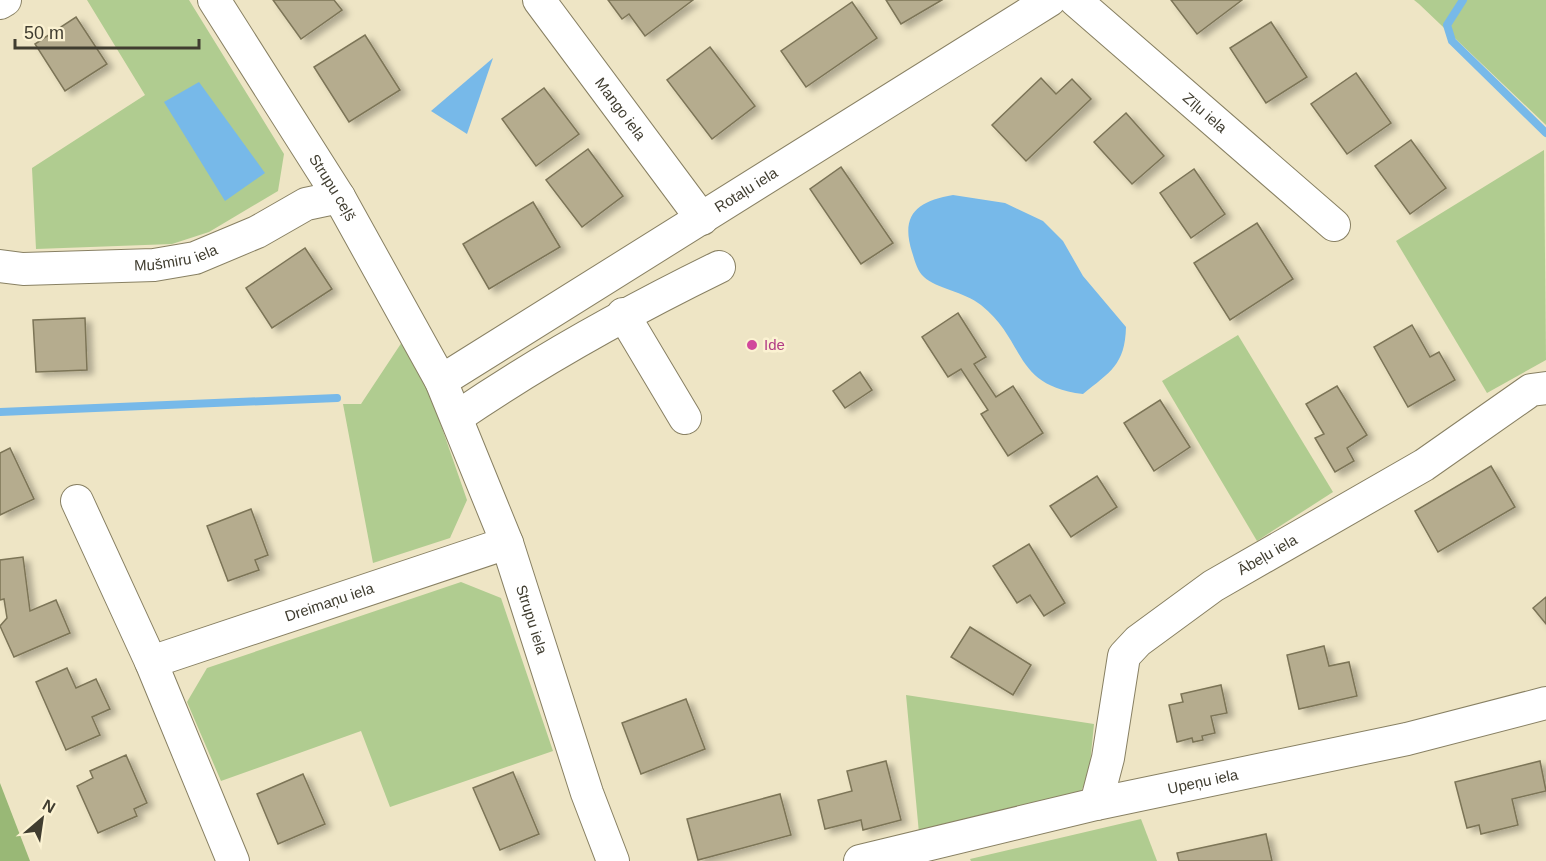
<svg xmlns="http://www.w3.org/2000/svg" width="1546" height="861" font-family="Arial,sans-serif">
	<style>
		.green { fill: #b0cc90 }
		.forest { fill: #99b876 }
		.water { fill: #77b9e9 }
		.lines { fill: none; stroke-linecap: round; stroke-linejoin: round }
		.stream { stroke: #77b9e9; stroke-width: 8 }
		.building { fill: #b5ac8e; stroke: #7c7457; stroke-width: 1.5; filter: url(#shadow) }
		.minor-casing { stroke: #888063; stroke-width: 34 }
		.minor { stroke: #fff; stroke-width: 32 }
		.hotel-dot { fill: #d1479c; stroke: #fbf2d2; stroke-width: 2 }
		.labels { text-anchor: middle; stroke-width: 5; stroke-linejoin: round; paint-order: stroke }
		.street-label { font-size: 15px; fill: #403d30; stroke: #fbf2d2 }
		.hotel-label { font-size: 15px; fill: #b23c85; stroke: #fbf2d2; text-anchor: start }
	</style>
	<defs>
		<filter id="shadow"><feDropShadow dx="6" dy="4" stdDeviation="3" flood-color="#0004"/></filter>
	</defs>
	<rect width="100%" height="100%" fill="#eee5c5"/>
	<g class="green">
		<polygon points="87,0 189,0 284,154 278,191 209,232 172,244 36,249 32,168 145,95"/>
		<polygon points="1414,0 1546,0 1546,125 1419,4"/>
		<polygon points="1544,150 1546,360 1487,393 1396,241"/>
		<polygon points="1238,335 1333,492 1257,541 1162,381"/>
		<polygon points="402,342 426,382 467,500 450,538 373,563 343,404 361,404"/>
		<polygon points="461,582 501,598 553,751 390,807 361,731 221,781 187,702 207,668"/>
		<polygon points="906,695 1094,724 1089,774 1079,796 919,833"/>
		<polygon points="1141,819 1157,861 971,861 970,859"/>
	</g>
	<polygon class="forest" points="0,783 30,861 0,861"/>
	<g class="water">
		<polygon points="493,58 467,134 431,111"/>
		<polygon points="199,82 265,173 225,201 164,102"/>
		<path d="M953,195L1005,203L1043,221L1063,241L1083,276L1126,327C1125,365 1110,372 1083,394C1012,385 1027,342 981,305C965,292 935,288 924,277C917,271 915,261 912,252C900,214 918,201 953,195Z"/>
	</g>
	<g class="lines">
		<g class="stream">
			<polyline points="1463,0 1447,25 1452,41 1546,133"/>
			<polyline points="0,412 337,398"/>
		</g>
	</g>
	<g class="building">
		<polygon points="273,0 334,0 342,10 301,39"/>
		<polygon points="608,0 693,0 645,36 629,14 622,19"/>
		<polygon points="886,0 942,0 901,24"/>
		<polygon points="1171,0 1242,0 1197,34"/>
		<polygon points="852,2 877,38 806,87 781,51"/>
		<polygon points="76,17 107,64 65,91 35,44"/>
		<polygon points="1271,22 1307,77 1266,103 1230,48"/>
		<polygon points="365,35 400,90 349,122 314,67"/>
		<polygon points="710,47 755,106 712,139 667,80"/>
		<polygon points="1356,73 1391,123 1347,154 1311,104"/>
		<polygon points="1041,78 1056,94 1072,79 1091,99 1026,161 992,125"/>
		<polygon points="544,88 579,134 536,166 502,119"/>
		<polygon points="1126,113 1164,156 1132,184 1094,142"/>
		<polygon points="1411,140 1446,188 1410,214 1375,166"/>
		<polygon points="588,149 623,196 582,227 546,180"/>
		<polygon points="841,167 893,243 861,264 810,189"/>
		<polygon points="1194,169 1225,214 1191,238 1160,193"/>
		<polygon points="533,202 560,247 489,289 463,244"/>
		<polygon points="1257,223 1293,279 1230,320 1194,263"/>
		<polygon points="305,248 332,289 272,328 246,288"/>
		<polygon points="958,313 986,357 974,364 996,397 1013,386 1043,433 1008,456 981,414 988,410 961,369 948,377 922,337"/>
		<polygon points="85,318 87,370 36,372 33,320"/>
		<polygon points="1412,325 1430,357 1439,352 1455,380 1408,407 1374,347"/>
		<polygon points="860,372 872,390 845,408 833,391"/>
		<polygon points="1337,386 1367,435 1347,448 1354,461 1335,472 1315,438 1324,434 1306,404"/>
		<polygon points="1160,400 1190,447 1154,471 1124,423"/>
		<polygon points="10,448 34,499 0,515 0,453"/>
		<polygon points="1491,466 1515,507 1438,552 1415,511"/>
		<polygon points="1097,476 1117,507 1071,537 1050,506"/>
		<polygon points="251,509 268,555 255,560 259,570 228,581 207,526"/>
		<polygon points="1029,544 1065,603 1044,616 1030,595 1017,603 993,566"/>
		<polygon points="23,557 30,611 56,600 70,633 14,657 0,626 7,618 4,599 0,600 0,560"/>
		<polygon points="1546,597 1546,624 1533,608"/>
		<polygon points="970,627 1031,665 1013,695 951,657"/>
		<polygon points="1324,646 1329,666 1349,662 1357,696 1299,709 1287,655"/>
		<polygon points="67,668 76,688 96,679 110,709 92,717 100,735 66,750 36,682"/>
		<polygon points="1221,685 1227,713 1211,716 1215,733 1202,736 1203,740 1193,742 1192,738 1177,742 1169,705 1183,702 1181,694"/>
		<polygon points="686,699 705,749 641,774 622,723"/>
		<polygon points="126,755 147,803 134,809 137,816 98,833 77,786 93,778 90,771"/>
		<polygon points="886,761 901,820 863,830 861,820 825,829 818,800 852,791 847,771"/>
		<polygon points="1540,761 1546,791 1512,799 1518,825 1481,834 1479,825 1467,828 1455,782"/>
		<polygon points="513,772 539,834 500,850 473,788"/>
		<polygon points="303,774 325,824 278,844 257,794"/>
		<polygon points="780,794 791,835 698,860 687,819"/>
		<polygon points="1266,834 1272,861 1179,861 1177,853"/>
	</g>
	<g class="lines">
		<defs>
			<g id="minor">
				<path id="s1" d="M214,0L339,197L441,381L507,543L587,793L613,861"/>
				<path id="s2" d="M539,0L702,219"/>
				<path id="s3" d="M1075,0L1334,225"/>
				<polyline points="0,3 5,0"/>
				<path id="s4" d="M0,266L23,269L154,265L195,258L257,232L306,204L339,197"/>
				<polyline points="623,314 685,418"/>
				<path id="s5" d="M441,381L1050,0"/>
				<path d="M457,417C542,359 627,312 719,267"/>
				<polyline points="77,501 151,662 233,861"/>
				<path id="s6" d="M151,662L507,543"/>
				<path id="s7" d="M1096,804L1108,758L1124,656L1138,641L1213,586L1424,465L1531,390L1546,388"/>
				<path id="s8" d="M860,861L1096,804L1407,739L1546,703"/>
			</g>
		</defs>
		<use href="#minor" class="minor-casing"/>
		<use href="#minor" class="minor"/>
	</g>
	<circle class="hotel-dot" cx="752" cy="345" r="6"/>
	<g class="labels">
		<g class="street-label">
			<text dy="5" stroke="none"><textPath href="#s2" startOffset="136">Mango iela</textPath></text>
			<text dy="5" stroke="none"><textPath href="#s3" startOffset="172">Zīļu iela</textPath></text>
			<text dy="5" stroke="none"><textPath href="#s1" startOffset="222">Strupu ceļš</textPath></text>
			<text dy="5" stroke="none"><textPath href="#s5" startOffset="360">Rotaļu iela</textPath></text>
			<text dy="5" stroke="none"><textPath href="#s4" startOffset="177">Mušmiru iela</textPath></text>
			<text dy="5" stroke="none"><textPath href="#s7" startOffset="327">Ābeļu iela</textPath></text>
			<text dy="5" stroke="none"><textPath href="#s6" startOffset="188">Dreimaņu iela</textPath></text>
			<text dy="5" stroke="none"><textPath href="#s1" startOffset="699">Strupu iela</textPath></text>
			<text dy="5" stroke="none"><textPath href="#s8" startOffset="352">Upeņu iela</textPath></text>
		</g>
		<g class="hotel-label">
			<text x="764" y="350">Ide</text>
		</g>
	</g>
	<g transform="translate(42 819) rotate(29)" stroke="#fbf2d2" stroke-width="4.5" paint-order="stroke">
	<path d="M0-4.5L10 22L0 15L-10 22Z" fill="#403d30"/>
	<text y="-9" font-size="16" font-weight="bold" text-anchor="middle" fill="#403d30">N</text>
	</g>
	<path d="M15 39v9h184v-9" fill="none" stroke="#403d30" stroke-width="3"/>
	<text x="24" y="39" font-size="18" fill="#403d30" stroke="#fbf2d2" stroke-width="4.5" paint-order="stroke">50 m</text>
</svg>
